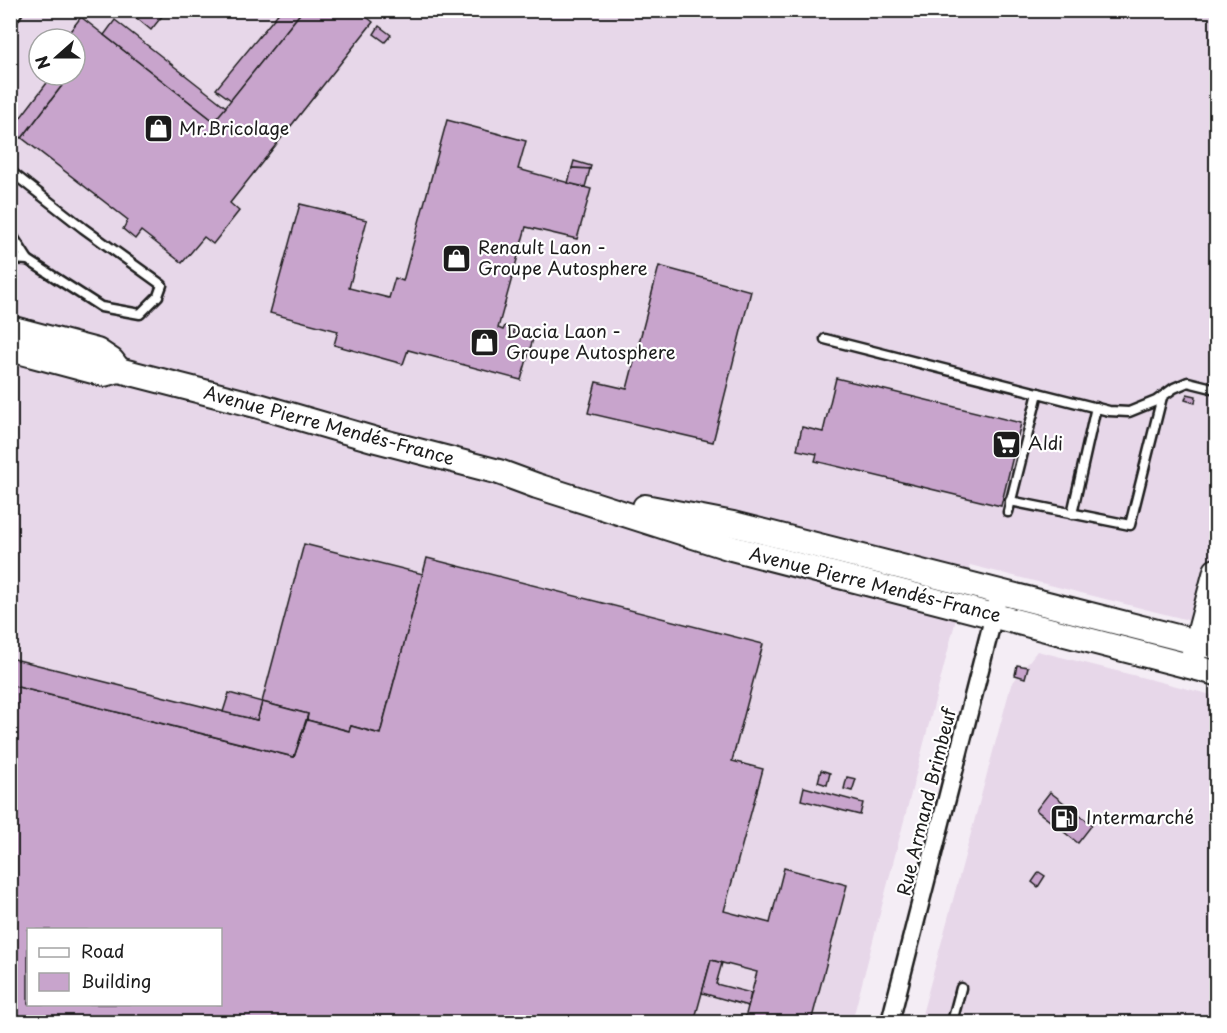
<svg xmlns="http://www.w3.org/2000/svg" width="1227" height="1033" font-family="'Playpen Sans',sans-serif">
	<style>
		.built { fill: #e7d7e9; fill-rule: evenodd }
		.building { fill: #c8a4cc; stroke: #1c1c1c; stroke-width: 1.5; fill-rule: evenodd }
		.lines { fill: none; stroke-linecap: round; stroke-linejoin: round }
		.lane-casing { stroke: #1c1c1c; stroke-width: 13 }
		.street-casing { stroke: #1c1c1c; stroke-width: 21 }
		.secondary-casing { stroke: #1c1c1c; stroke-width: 28 }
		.lane { stroke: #fff; stroke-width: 8 }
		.street { stroke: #fff; stroke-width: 16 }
		.secondary { stroke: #fff; stroke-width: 24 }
		.labels { text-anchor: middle; stroke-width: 4.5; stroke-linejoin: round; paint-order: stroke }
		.poi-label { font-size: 18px; fill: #1c1c1c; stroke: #fff; text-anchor: start }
		.street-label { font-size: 18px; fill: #1c1c1c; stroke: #fff }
	</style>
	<rect width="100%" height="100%" fill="#f4edf5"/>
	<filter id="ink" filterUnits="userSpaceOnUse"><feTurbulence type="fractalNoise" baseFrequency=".0167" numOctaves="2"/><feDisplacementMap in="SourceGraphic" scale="12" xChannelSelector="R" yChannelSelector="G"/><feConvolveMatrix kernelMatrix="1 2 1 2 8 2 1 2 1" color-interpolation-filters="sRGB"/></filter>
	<g filter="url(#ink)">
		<g class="built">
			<path d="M10,11H1216V627L970,565L852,1022H11ZM39,39H75V75H39ZM28,930H220V1004H28Z"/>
			<polygon points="1037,651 1216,696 1216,1022 920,1022 1011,685"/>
		</g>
		<g class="building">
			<polygon points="127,10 167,10 151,30"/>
			<polygon points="281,10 303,10 231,100 216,89"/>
			<polygon points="303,10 358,10 373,22 230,203 239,211 213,244 204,237 182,263 141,231 135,239 123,229 128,220 22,138 70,75 75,75 75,39 64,39 81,17 214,121"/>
			<polygon points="115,20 226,107 214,121 104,35"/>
			<polygon points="379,26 391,35 385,42 374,34"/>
			<polygon points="53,75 70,75 22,138 11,130"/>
			<polygon points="447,120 526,141 518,169 591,189 577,239 526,227 498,328 503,330 505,326 514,329 513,333 533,339 521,380 408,350 403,364 334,345 338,331 270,313 300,204 367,220 349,288 389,298 395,278 403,281"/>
			<polygon points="574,161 591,166 590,169 572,168"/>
			<polygon points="572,168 590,169 585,187 568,183"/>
			<polygon points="659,266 751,291 713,442 588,413 596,382 627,389"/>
			<polygon points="836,378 1021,423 1001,506 815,461 817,454 797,450 802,427 823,432"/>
			<polygon points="1187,394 1196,396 1195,403 1185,400"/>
			<polygon points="304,544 423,574 380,734 351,726 349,731 307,720 308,714 262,702"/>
			<path d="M427,558L763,644L732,761L763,769L724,911L770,923L784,868L847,885L811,1022H744L757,972L711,960L694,1022H10V685L294,757L307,720L349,731L351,726L380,734ZM28,930H220V1004H28Z"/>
			<polygon points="10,658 257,720 262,702 308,714 294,757 10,685"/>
			<polygon points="1017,665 1028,667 1025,678 1015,675"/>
			<polygon points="229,693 262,702 257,720 223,712"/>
			<polygon points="821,770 830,773 827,785 818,782"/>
			<polygon points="847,777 856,779 852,791 844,789"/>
			<polygon points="804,787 863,803 860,815 801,800"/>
			<polygon points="1050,792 1092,825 1078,843 1036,810"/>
			<polygon points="1039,872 1045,876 1038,887 1032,882"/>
			<polygon points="711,960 722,963 716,984 751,993 748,1006 702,993"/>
		</g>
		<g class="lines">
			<defs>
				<g id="lane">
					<polyline points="10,171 83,228 162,285 158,296 140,314 101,307 28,260"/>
					<polyline points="10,232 28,260 10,259"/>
					<polyline points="825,339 1109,411 1129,412 1156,401 1174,388 1188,382 1216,389"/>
					<polyline points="1010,501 1130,525 1162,397"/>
					<polyline points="1008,512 1038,393"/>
					<polyline points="1072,514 1096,407"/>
					<polyline points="952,1022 961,988"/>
				</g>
				<g id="street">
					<polyline points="10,16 14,10"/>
					<polyline points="890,1022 1000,591"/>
				</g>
				<g id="secondary">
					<polyline points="10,328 97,351 112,361 119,370"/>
					<polyline points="10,349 104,374 119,370 259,406 376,440 499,472 537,486 731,548 1216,673"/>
					<polyline points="645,507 733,524 1216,647"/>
					<polyline points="1193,657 1216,571"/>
				</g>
			</defs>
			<use href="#lane" class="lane-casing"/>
			<use href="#street" class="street-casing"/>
			<use href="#secondary" class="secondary-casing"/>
			<use href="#lane" class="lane"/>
			<use href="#street" class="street"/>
			<use href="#secondary" class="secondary"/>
		</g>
	</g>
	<defs>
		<symbol id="shop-square" viewBox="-11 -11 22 22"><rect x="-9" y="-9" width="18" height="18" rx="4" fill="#1c1c1c" stroke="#fff"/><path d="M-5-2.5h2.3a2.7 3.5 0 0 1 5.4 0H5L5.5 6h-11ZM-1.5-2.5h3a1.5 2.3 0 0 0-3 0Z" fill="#fff"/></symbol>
		<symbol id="supermarket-square" viewBox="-11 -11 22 22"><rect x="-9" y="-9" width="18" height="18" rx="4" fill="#1c1c1c" stroke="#fff"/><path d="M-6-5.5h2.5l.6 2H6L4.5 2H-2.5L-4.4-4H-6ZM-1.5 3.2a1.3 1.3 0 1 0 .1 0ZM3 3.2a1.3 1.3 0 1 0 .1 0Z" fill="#fff"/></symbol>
		<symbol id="fuel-square" viewBox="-11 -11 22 22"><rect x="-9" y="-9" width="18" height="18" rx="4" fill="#1c1c1c" stroke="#fff"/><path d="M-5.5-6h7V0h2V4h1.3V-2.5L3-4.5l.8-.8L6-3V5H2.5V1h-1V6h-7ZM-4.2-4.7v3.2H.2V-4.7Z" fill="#fff"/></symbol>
	</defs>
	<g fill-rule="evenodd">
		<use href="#shop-square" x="142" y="112" width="33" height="33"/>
		<use href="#shop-square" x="440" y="242" width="33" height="33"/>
		<use href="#shop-square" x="468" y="326" width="33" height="33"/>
		<use href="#supermarket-square" x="990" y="428" width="33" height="33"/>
		<use href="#fuel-square" x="1048" y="802" width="33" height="33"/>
	</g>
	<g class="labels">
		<g class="poi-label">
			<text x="179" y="135">Mr.Bricolage</text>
			<text x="478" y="254">Renault Laon -<tspan x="478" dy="21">Groupe Autosphere</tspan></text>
			<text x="506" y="338">Dacia Laon -<tspan x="506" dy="21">Groupe Autosphere</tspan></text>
			<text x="1028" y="450">Aldi</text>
			<text x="1086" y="824">Intermarché</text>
		</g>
		<g class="street-label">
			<text transform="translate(329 426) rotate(15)" y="6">Avenue Pierre Mendés-France</text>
			<text transform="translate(875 585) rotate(14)" y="6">Avenue Pierre Mendés-France</text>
			<text transform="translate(927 802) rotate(-76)" y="6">Rue Armand Brimbeuf</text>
		</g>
	</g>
	<rect width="1227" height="1033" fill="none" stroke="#fff" stroke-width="36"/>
	<rect x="18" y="18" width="1191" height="997" fill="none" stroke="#1c1c1c" stroke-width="2" filter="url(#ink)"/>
	<rect x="27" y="928" width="195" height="78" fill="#ffffff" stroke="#a4a4a4" stroke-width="1.5"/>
	<rect x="39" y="948" width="30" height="9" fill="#ffffff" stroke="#a4a4a4" stroke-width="1.5"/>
	<text x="81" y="958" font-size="18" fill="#1c1c1c">Road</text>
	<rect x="39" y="973" width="30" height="18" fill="#c8a4cc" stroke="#a4a4a4" stroke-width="1.5"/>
	<text x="81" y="988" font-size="18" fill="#1c1c1c">Building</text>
	<g transform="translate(57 57) rotate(249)"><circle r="28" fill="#ffffff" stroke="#a4a4a4" stroke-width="1.5"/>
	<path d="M0-4.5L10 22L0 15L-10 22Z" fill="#1c1c1c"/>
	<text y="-9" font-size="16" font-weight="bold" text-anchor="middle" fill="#1c1c1c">N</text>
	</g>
</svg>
